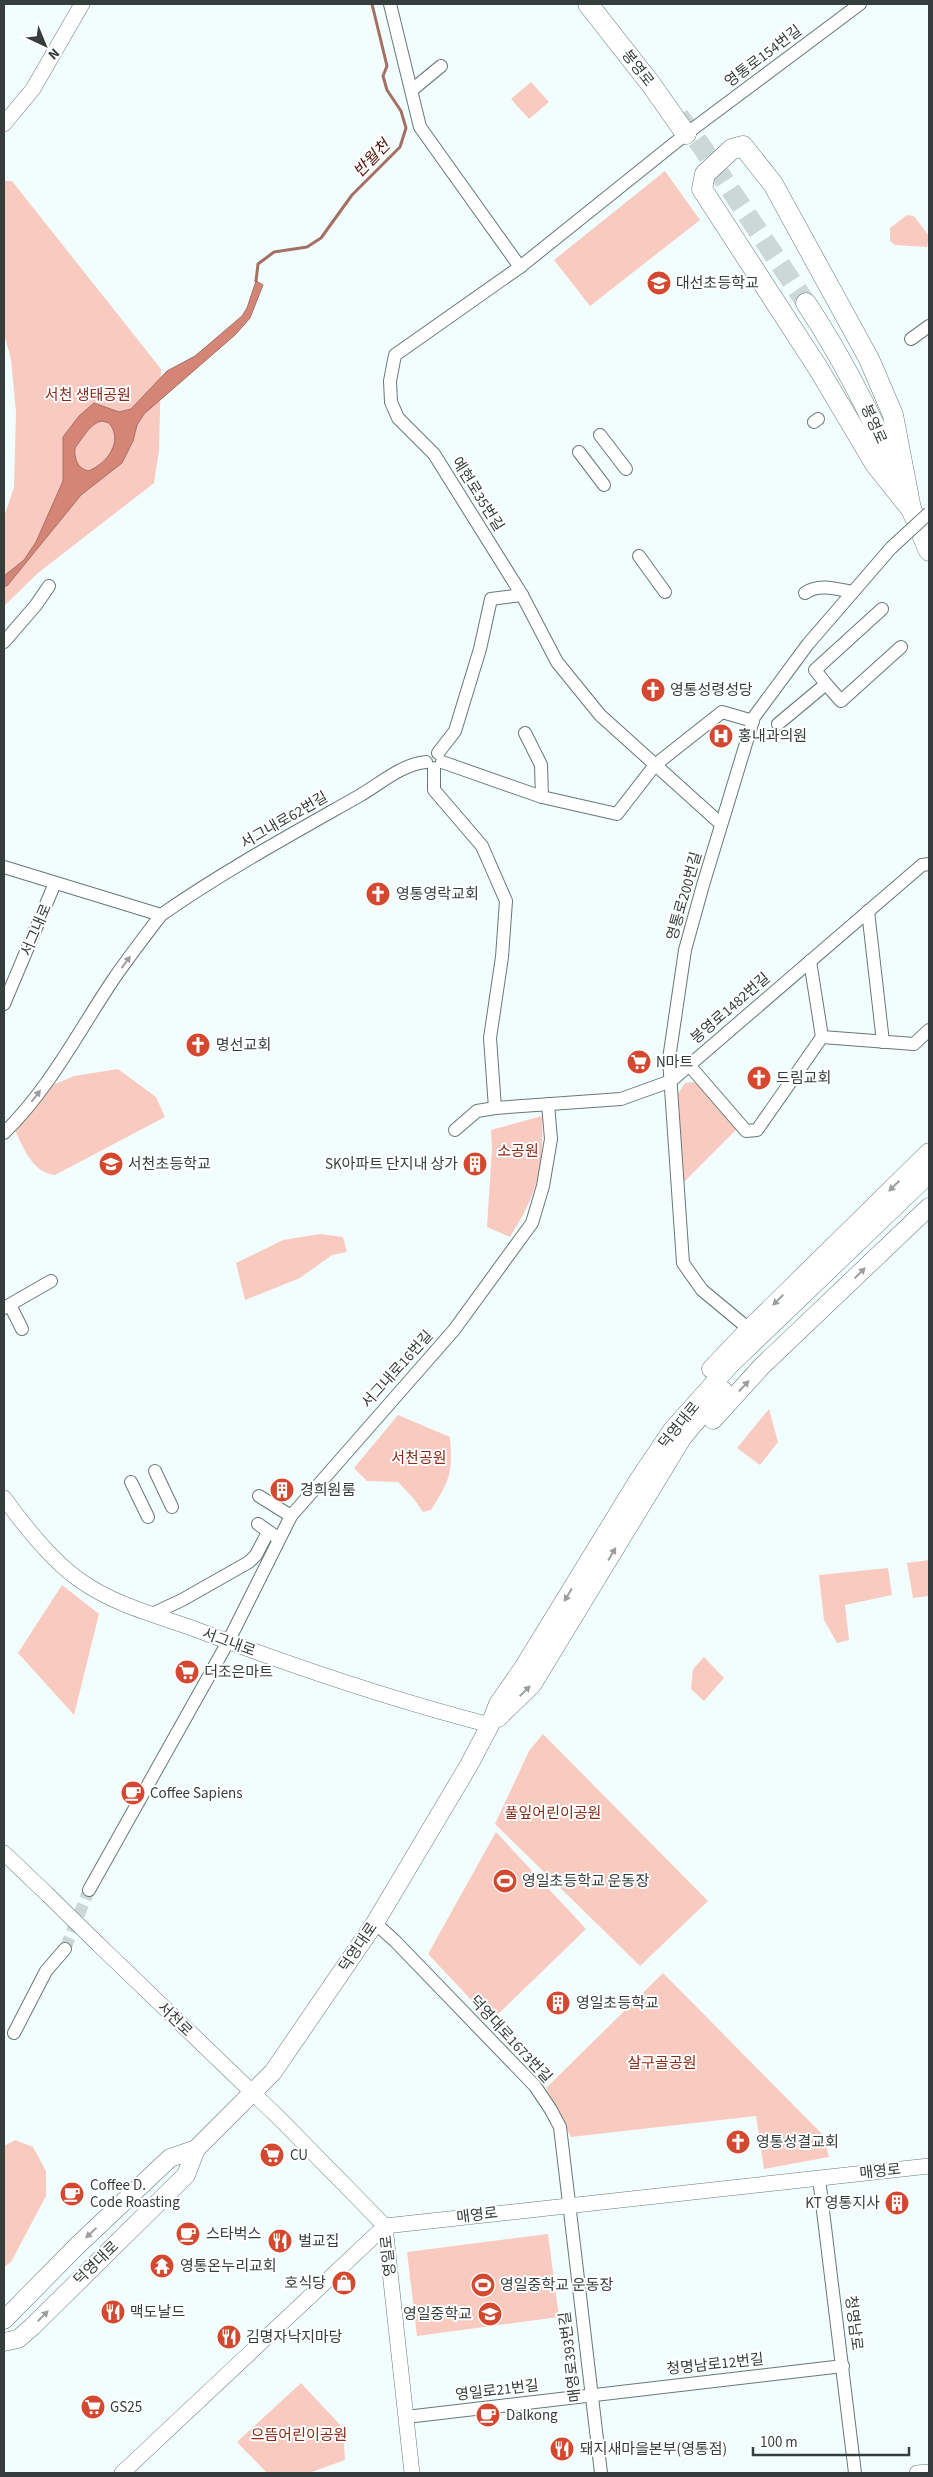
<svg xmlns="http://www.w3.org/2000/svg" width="933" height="2477" font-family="'Source Sans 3','Noto Sans KR',sans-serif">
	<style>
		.green { fill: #f9cac0 }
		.water { fill: #d58575; stroke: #a57064; fill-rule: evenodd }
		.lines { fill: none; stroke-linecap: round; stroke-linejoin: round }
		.stream { stroke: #a57064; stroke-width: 3 }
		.minor-tunnel { stroke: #ccd8d7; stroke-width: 12; stroke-dasharray: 12 6; stroke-linecap: butt }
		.trunk-tunnel { stroke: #ccd8d7; stroke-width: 20; stroke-dasharray: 20 10; stroke-linecap: butt }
		.minor-casing { stroke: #667877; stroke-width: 14 }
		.tertiary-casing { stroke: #667877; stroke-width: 16 }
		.secondary-casing { stroke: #667877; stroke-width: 19 }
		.trunk-casing { stroke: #667877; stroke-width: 21 }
		.minor { stroke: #fff; stroke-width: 12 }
		.tertiary { stroke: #fff; stroke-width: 15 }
		.secondary { stroke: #fff; stroke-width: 18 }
		.trunk { stroke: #fff; stroke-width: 20 }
		.minor-bridge-casing { stroke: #667877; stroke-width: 14; stroke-linecap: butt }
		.tertiary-bridge-casing { stroke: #667877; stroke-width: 16; stroke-linecap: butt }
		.minor-bridge { stroke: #fff; stroke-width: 12 }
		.tertiary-bridge { stroke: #fff; stroke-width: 15 }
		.oneway { fill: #9a9e9e }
		.labels { text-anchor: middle; stroke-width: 4; stroke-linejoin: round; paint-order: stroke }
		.street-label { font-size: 15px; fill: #363e3d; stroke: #fff }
		.poi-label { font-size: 15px; fill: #363e3d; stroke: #fff; text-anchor: start }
		.park-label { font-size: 15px; fill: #892a19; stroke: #fff }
		.water-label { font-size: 16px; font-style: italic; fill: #570f04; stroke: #fff }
	</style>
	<rect width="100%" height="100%" fill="#f2fefd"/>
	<g class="green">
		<polygon points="531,82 549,102 529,119 511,99"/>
		<polygon points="665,171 700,220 590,306 554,260"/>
		<polygon points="4,181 12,181 161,369 159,451 154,483 38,573 4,606 4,517 14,487 16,412 11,359 4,334"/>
		<polygon points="907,215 914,216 929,236 927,247 895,245 890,241 890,228"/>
		<path d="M118,1069L156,1097L165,1117L55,1175C31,1173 23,1145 12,1125L41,1090L74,1076Z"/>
		<polygon points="691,1082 697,1083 737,1129 682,1184 675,1098 685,1083"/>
		<path d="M542,1116C544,1168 538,1193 510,1237L487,1227L492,1148L491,1130Z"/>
		<polygon points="320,1234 343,1237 347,1252 332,1255 300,1278 245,1300 236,1263 283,1240"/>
		<polygon points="769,1409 778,1442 760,1465 737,1448"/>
		<path d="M398,1415L450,1437C453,1473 450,1480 431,1510L423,1512L414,1499L398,1482L367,1481L354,1468Z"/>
		<polygon points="929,1560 929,1596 913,1598 907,1563"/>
		<polygon points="888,1568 892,1595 845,1605 849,1640 837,1643 824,1620 819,1575"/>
		<polygon points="62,1585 99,1614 74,1715 18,1653"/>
		<polygon points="704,1657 724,1678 704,1701 691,1689 693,1669"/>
		<polygon points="543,1734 708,1901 640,1966 495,1824 529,1751"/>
		<polygon points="496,1832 586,1929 491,2021 428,1954"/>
		<polygon points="663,1973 824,2136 829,2157 764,2169 756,2116 571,2137 546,2088"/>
		<polygon points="15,2140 33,2147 46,2171 46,2196 11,2262 4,2267 4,2146"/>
		<polygon points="548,2234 559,2317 417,2336 407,2252"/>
		<polygon points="301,2383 343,2428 345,2460 309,2473 267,2473 237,2442"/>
	</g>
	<path class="water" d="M256,281L263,285L250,318L235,335L144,414L137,425L133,441L122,463L81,495L7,586H4V576L24,560L36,542L63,481V437L79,416L94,403L119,412L131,409L167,371L195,356L242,316L247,308ZM102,421L109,423C124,441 107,464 88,471C77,468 74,458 75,448C82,439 90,423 102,421Z"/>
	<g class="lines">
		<polyline class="stream" points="256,281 258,264 274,252 307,247 321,238 352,195 400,147 406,128 401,111 387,90 383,76 387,66 372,4"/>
		<polyline class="minor-tunnel" points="65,1949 89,1890"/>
		<polyline class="trunk-tunnel" points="679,116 702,147 806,303"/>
		<defs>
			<g id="minor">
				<polyline points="390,4 420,127 520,267"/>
				<polyline points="412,90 441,66"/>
				<polyline points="911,339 929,326"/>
				<polyline points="814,422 818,419"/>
				<polyline points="600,435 626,469"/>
				<polyline points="579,452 604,485"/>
				<polyline points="639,556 665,592"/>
				<path d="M805,593C819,583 837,589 852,592"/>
				<polyline points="4,642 36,605 49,586"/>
				<polyline points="826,684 841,701 901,647"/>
				<polyline points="778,724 826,684 815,670 882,609"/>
				<polyline points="525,733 541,765 542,797"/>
				<polyline points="438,753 455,731 480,649 491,599 522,595"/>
				<polyline points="442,762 542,797 617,814 655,765 722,712 753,721"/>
				<polyline points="434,768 434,790 482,846 506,901 502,957 490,1038 495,1108"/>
				<polyline points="721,824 600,715 557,662 522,595 434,454 398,418 391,402 390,381 395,355 520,267 686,134 860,4"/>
				<path d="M4,867L161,915C224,871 292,834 359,796C380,784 402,764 426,762"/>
				<polyline points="868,911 883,1042"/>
				<polyline points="810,961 822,1037"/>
				<polyline points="4,1004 55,883"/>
				<polyline points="822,1037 914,1044 929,1030"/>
				<polyline points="689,1065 746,1131 757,1130 822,1037"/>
				<polyline points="455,1130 477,1111 495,1108 621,1099 671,1081 922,865 929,864"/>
				<path d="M4,1133C50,1088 78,1032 113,980C128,958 145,936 161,915"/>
				<polyline points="10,1305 22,1329"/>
				<polyline points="4,1308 51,1281"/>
				<polyline points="749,1329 702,1290 683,1263 669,1059 685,950 703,885 754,717 808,644 891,548"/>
				<polyline points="155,1471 172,1507"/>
				<polyline points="131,1482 148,1517"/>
				<polyline points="259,1496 291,1516"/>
				<polyline points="258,1524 275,1536"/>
				<polyline points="152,1614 182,1600 249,1562 256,1555 268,1532"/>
				<polyline points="89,1890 228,1642 291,1516 454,1330 532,1223 543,1186 551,1139 548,1104"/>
				<polyline points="375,1923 395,1941 535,2086 551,2110 560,2127 601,2473"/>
				<polyline points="14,2033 46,1971 65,1949"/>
				<polyline points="819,2178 855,2473"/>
				<polyline points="406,2417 843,2366"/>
			</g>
			<g id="tertiary">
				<polyline points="4,124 33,89 82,4"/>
				<path d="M4,1498C23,1524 54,1563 81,1581C113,1604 155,1615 192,1628C289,1665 389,1699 490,1725"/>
				<polyline points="4,1853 47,1894"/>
				<polyline points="98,1944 280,2119 385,2226 412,2473"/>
				<polyline points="122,2473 385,2226 929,2166"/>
				<polyline points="917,2473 929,2472"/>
			</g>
			<g id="secondary">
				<polyline points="711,1369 749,1329 929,1152"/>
				<polyline points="713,1420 762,1366 929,1207"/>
				<polyline points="498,1718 532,1685 683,1437 723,1390"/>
				<polyline points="4,2320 78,2245 170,2158 196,2149"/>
				<polyline points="4,2342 18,2339 32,2327 186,2175 196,2149 273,2072 375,1923 469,1765 490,1725 498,1704 523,1668 639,1479 672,1430 730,1365 929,1174"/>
			</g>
			<g id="trunk">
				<polyline points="588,4 650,83 686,134"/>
				<polygon points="743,146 773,184 869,359 893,415 911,509 875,464 818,368 702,189 705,174 732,149"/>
				<path d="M806,303C843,359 870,412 896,473"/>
				<polyline points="909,504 929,551"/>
			</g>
		</defs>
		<use href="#minor" class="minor-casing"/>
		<use href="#tertiary" class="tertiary-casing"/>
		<use href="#secondary" class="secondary-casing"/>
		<use href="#trunk" class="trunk-casing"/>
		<use href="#minor" class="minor"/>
		<use href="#tertiary" class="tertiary"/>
		<use href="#secondary" class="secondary"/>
		<use href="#trunk" class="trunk"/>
		<defs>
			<polyline id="minor-bridge" points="891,548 929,513"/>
			<polyline id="tertiary-bridge" points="47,1894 98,1944"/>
		</defs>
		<use href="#minor-bridge" class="minor-bridge-casing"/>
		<use href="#tertiary-bridge" class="tertiary-bridge-casing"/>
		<use href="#minor-bridge" class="minor-bridge"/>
		<use href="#tertiary-bridge" class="tertiary-bridge"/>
	</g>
	<defs><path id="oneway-solid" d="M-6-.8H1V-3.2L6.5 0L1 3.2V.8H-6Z" transform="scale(1.25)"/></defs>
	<g class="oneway">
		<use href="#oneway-solid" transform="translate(126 962) rotate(-54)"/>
		<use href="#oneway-solid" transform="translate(36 1096) rotate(-52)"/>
		<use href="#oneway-solid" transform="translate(894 1186) rotate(136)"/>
		<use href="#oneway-solid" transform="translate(860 1273) rotate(-44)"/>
		<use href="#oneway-solid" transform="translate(778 1300) rotate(136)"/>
		<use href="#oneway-solid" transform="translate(744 1386) rotate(-47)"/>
		<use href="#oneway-solid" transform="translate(612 1554) rotate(-59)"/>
		<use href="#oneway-solid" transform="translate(568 1595) rotate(121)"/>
		<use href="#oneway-solid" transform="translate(525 1691) rotate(-44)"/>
		<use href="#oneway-solid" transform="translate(91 2233) rotate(137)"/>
		<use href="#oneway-solid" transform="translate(43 2316) rotate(-45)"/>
	</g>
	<defs>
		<symbol id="school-disc" viewBox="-11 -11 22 22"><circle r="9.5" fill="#d44830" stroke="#fff"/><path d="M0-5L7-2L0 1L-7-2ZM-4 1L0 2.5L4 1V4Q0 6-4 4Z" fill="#fff"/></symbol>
		<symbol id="church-disc" viewBox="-11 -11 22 22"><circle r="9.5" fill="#d44830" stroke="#fff"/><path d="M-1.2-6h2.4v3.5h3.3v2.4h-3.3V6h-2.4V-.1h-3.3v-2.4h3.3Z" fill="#fff"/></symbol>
		<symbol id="hospital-disc" viewBox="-11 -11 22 22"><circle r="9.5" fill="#d44830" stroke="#fff"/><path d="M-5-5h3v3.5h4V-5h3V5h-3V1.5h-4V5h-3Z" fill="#fff"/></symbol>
		<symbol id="supermarket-disc" viewBox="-11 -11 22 22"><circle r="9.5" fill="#d44830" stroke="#fff"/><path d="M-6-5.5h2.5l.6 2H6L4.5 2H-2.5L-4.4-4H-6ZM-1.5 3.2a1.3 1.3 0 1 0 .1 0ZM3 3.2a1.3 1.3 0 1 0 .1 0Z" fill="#fff"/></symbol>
		<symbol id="building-disc" viewBox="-11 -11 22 22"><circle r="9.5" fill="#d44830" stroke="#fff"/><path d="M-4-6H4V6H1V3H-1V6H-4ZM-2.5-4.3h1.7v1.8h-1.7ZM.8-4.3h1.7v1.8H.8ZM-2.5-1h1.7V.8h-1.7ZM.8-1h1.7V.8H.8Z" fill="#fff"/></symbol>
		<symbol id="cafe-disc" viewBox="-11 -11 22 22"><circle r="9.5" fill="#d44830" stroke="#fff"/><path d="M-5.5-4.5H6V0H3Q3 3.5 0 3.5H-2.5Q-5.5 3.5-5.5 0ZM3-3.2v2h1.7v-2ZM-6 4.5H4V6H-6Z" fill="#fff"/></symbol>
		<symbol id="stadium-disc" viewBox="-11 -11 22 22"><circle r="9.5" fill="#d44830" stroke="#fff"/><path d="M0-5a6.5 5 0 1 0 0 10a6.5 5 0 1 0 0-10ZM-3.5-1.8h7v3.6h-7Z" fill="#fff"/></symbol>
		<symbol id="restaurant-disc" viewBox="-11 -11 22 22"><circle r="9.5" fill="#d44830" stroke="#fff"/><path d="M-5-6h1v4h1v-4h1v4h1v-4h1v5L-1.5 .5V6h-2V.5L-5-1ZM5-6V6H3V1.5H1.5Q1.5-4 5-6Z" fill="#fff"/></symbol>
		<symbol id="temple-disc" viewBox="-11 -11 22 22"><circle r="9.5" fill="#d44830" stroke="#fff"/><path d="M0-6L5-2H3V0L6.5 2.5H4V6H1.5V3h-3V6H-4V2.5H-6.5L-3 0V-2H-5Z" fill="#fff"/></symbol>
		<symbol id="shop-disc" viewBox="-11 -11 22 22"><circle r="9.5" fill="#d44830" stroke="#fff"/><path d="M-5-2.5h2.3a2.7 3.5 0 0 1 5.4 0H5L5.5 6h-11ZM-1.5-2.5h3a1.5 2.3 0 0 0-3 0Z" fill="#fff"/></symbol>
	</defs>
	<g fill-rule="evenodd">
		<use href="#school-disc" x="645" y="269" width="28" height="28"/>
		<use href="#church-disc" x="639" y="676" width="28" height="28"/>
		<use href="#hospital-disc" x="707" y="722" width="28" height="28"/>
		<use href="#church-disc" x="364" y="880" width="28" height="28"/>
		<use href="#church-disc" x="184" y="1031" width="28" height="28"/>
		<use href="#supermarket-disc" x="625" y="1048" width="28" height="28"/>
		<use href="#church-disc" x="745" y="1064" width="28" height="28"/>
		<use href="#school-disc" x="97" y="1150" width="28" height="28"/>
		<use href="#building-disc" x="461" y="1150" width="28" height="28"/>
		<use href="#building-disc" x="268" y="1476" width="28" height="28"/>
		<use href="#supermarket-disc" x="173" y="1658" width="28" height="28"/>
		<use href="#cafe-disc" x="119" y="1779" width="28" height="28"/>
		<use href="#stadium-disc" x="491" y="1867" width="28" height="28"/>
		<use href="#building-disc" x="544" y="1989" width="28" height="28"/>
		<use href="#church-disc" x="724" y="2128" width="28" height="28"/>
		<use href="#supermarket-disc" x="258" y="2141" width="28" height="28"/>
		<use href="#cafe-disc" x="58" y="2180" width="28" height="28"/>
		<use href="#building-disc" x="883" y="2189" width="28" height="28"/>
		<use href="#cafe-disc" x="174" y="2220" width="28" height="28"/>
		<use href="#restaurant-disc" x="266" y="2227" width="28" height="28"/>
		<use href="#temple-disc" x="148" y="2252" width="28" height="28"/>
		<use href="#shop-disc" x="330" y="2269" width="28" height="28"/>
		<use href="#stadium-disc" x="469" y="2271" width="28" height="28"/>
		<use href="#restaurant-disc" x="99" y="2298" width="28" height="28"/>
		<use href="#school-disc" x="476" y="2300" width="28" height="28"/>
		<use href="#restaurant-disc" x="215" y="2323" width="28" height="28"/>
		<use href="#supermarket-disc" x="79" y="2393" width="28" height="28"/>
		<use href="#cafe-disc" x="474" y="2401" width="28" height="28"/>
		<use href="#restaurant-disc" x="548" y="2435" width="28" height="28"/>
	</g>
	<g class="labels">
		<g class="street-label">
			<text transform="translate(763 56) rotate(-37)" y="5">영통로154번길</text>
			<text transform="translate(638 68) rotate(52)" y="5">봉영로</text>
			<text transform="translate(874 424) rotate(66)" y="5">봉영로</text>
			<text transform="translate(478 494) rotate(58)" y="5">예현로35번길</text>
			<text transform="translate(284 820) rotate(-30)" y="5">서그내로62번길</text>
			<text transform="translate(684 896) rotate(-74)" y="5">영통로200번길</text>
			<text transform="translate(36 930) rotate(-67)" y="5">서그내로</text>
			<text transform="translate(730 1008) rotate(-41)" y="5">봉영로1482번길</text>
			<text transform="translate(397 1369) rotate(-48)" y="5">서그내로16번길</text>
			<text transform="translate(679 1425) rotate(-51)" y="5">덕영대로</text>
			<text transform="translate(229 1642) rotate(20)" y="5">서그내로</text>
			<text transform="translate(358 1947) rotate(-56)" y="5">덕영대로</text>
			<text transform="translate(175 2019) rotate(44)" y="5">서천로</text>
			<text transform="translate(511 2039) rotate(47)" y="5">덕영대로1673번길</text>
			<text transform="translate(880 2171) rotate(-6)" y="5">매영로</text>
			<text transform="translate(477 2215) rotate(-7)" y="5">매영로</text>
			<text transform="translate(388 2256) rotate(-96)" y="5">영일로</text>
			<text transform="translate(96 2263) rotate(-44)" y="5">덕영대로</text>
			<text transform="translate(854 2323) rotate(83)" y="5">청명남로</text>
			<text transform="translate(570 2357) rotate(-97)" y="5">매영로393번길</text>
			<text transform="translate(715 2364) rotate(-6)" y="5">청명남로12번길</text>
			<text transform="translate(497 2390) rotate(-7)" y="5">영일로21번길</text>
		</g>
		<g class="poi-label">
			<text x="676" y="288">대선초등학교</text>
			<text x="670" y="695">영통성령성당</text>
			<text x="738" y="741">홍내과의원</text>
			<text x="396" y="899">영통영락교회</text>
			<text x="216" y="1050">명선교회</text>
			<text x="656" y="1067">N마트</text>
			<text x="776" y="1083">드림교회</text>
			<text x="128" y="1169">서천초등학교</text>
			<text x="458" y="1169" text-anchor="end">SK아파트 단지내 상가</text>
			<text x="300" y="1495">경희원룸</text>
			<text x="204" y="1677">더조은마트</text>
			<text x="150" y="1798">Coffee Sapiens</text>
			<text x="522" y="1886">영일초등학교 운동장</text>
			<text x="576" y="2008">영일초등학교</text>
			<text x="756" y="2147">영통성결교회</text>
			<text x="290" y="2160">CU</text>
			<text x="90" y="2190">Coffee D.<tspan x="90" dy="17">Code Roasting</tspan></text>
			<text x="880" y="2208" text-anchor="end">KT 영통지사</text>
			<text x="206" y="2239">스타벅스</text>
			<text x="298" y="2246">벌교집</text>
			<text x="180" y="2271">영통온누리교회</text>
			<text x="326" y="2288" text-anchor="end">호식당</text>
			<text x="500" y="2290">영일중학교 운동장</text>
			<text x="130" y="2317">맥도날드</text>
			<text x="472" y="2319" text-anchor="end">영일중학교</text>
			<text x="246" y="2342">김명자낙지마당</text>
			<text x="110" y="2412">GS25</text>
			<text x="506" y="2420">Dalkong</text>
			<text x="580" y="2454">돼지새마을본부(영통점)</text>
		</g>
		<g class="park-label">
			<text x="88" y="400">서천 생태공원</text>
			<text x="518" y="1156">소공원</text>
			<text x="419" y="1463">서천공원</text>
			<text x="553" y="1818">풀잎어린이공원</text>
			<text x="662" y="2068">살구골공원</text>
			<text x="299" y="2440">으뜸어린이공원</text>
		</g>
		<g class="water-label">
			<text transform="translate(371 158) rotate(-46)" y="6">반월천</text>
		</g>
	</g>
	<rect width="933" height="2477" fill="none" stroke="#363e3d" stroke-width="10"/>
	<g transform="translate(45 45) rotate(136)" stroke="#ffffff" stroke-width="4" paint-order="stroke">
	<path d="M0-4L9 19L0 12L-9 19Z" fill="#363e3d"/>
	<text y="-8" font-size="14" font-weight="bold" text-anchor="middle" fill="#363e3d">N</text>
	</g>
	<path d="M753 2447v8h156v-8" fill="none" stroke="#363e3d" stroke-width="2.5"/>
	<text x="760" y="2447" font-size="15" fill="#363e3d" stroke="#ffffff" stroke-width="4" paint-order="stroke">100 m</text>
</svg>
